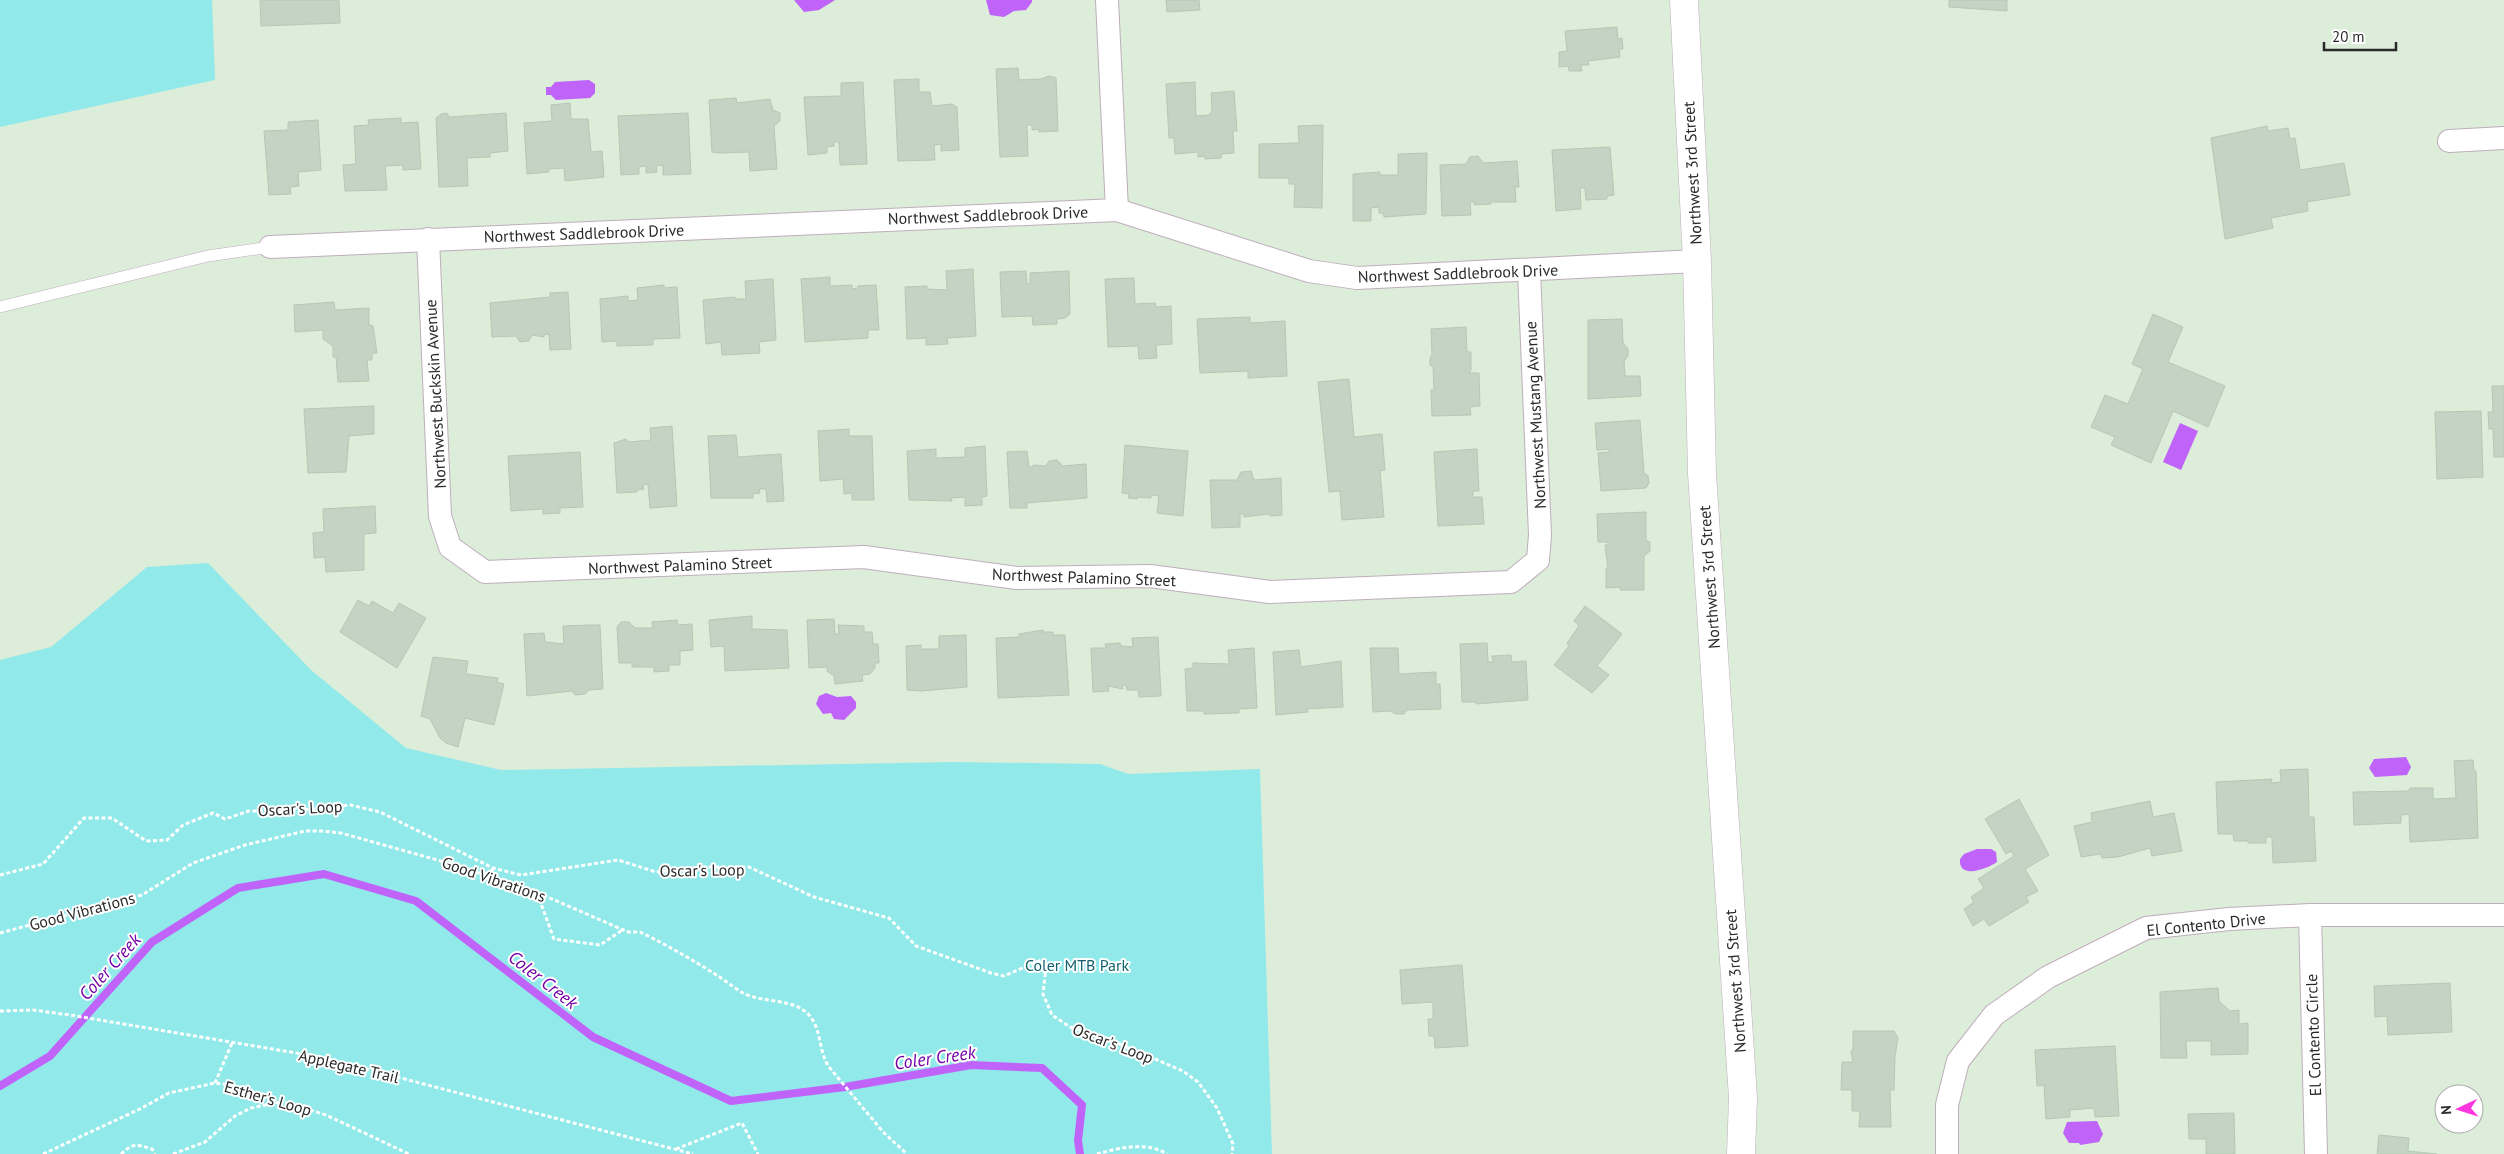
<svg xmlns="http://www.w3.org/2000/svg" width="2504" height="1154" font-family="'PT Sans',sans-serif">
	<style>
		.green { fill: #92e9e9 }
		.water { fill: #bf63f9 }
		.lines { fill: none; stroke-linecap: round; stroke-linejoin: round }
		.stream { stroke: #bf63f9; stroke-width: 8 }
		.building { fill: #c4d3c3; stroke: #b4c9b4 }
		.lane-casing { stroke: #bfaebc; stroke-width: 12 }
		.street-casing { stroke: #bfaebc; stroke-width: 24 }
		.secondary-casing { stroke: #bfaebc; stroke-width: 29 }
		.path { stroke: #fff; stroke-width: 3; stroke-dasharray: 4 2.5; stroke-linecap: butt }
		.lane { stroke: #fff; stroke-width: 11 }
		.street { stroke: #fff; stroke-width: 22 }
		.secondary { stroke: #fff; stroke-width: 28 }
		.labels { text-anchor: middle; stroke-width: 4; stroke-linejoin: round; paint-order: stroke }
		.street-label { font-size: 16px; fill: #2a2a2a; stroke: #fff }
		.park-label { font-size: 16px; fill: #13616d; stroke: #fff }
		.water-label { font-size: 18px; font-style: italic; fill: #7301a6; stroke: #fff }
	</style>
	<rect width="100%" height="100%" fill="#dcedda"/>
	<g class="green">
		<polygon points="0,0 212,0 215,80 0,127"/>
		<polygon points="208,563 311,670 406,748 501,770 954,762 1100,764 1128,774 1260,769 1272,1154 0,1154 0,660 51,647 147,567"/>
	</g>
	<g class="water">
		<polygon points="794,0 835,0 819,10 804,12"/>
		<polygon points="986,0 1032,0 1032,2 1026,10 1014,11 1004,17 990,15"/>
		<polygon points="589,80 595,84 595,93 590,98 556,100 551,95 546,95 546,87 551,87 555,82"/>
		<polygon points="2180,423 2198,431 2181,470 2163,462"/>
		<polygon points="826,693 837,697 851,696 856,702 856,708 844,720 834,719 831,713 823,714 816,704 819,696"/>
		<polygon points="2406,757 2411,767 2407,775 2375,777 2369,768 2374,759"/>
		<path d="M1977,849H1991L1996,852L1997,862C1987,869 1958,880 1960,859L1964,854Z"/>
		<polygon points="2097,1121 2103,1134 2099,1142 2080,1145 2079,1143 2069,1143 2063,1133 2067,1122"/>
	</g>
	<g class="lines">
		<polyline class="stream" points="0,1086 50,1056 152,942 238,888 324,874 416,901 593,1037 731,1101 845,1087 971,1065 1042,1068 1082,1105 1078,1141 1080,1154"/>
	</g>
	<g class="building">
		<polygon points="260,0 339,0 340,23 261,26"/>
		<polygon points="1166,0 1199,0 1200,10 1167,12"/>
		<polygon points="1949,0 2007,0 2007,11 1949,7"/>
		<polygon points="1617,27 1618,39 1622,38 1623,49 1619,49 1620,57 1588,61 1589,65 1581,65 1582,71 1569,71 1568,66 1559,67 1559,52 1567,51 1565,31"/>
		<polygon points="1018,68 1019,80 1041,79 1049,76 1056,78 1058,131 1039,132 1039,129 1032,130 1032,125 1027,125 1028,156 1000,157 996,69"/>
		<polygon points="919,79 919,92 930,92 932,106 952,104 957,107 959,150 941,151 941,144 934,145 935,160 898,161 894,80"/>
		<polygon points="863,82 867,164 840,165 839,142 834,142 834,146 827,147 827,153 808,155 804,97 841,96 841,83"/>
		<polygon points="1195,82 1196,116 1209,115 1212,111 1211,93 1234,91 1237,131 1233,131 1234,153 1221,154 1221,158 1205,159 1205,156 1198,157 1198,152 1175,154 1174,138 1169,138 1166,84"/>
		<polygon points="736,98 737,103 770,99 773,110 780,113 780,121 774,126 777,169 750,171 749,152 719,153 712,152 709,100"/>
		<polygon points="570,103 571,119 588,119 591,152 602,151 604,177 565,181 564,168 549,169 549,172 527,174 524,123 552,121 551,105"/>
		<polygon points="447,113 449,117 506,113 508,151 490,153 490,157 467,158 468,186 439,187 436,118 441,114"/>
		<polygon points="688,113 691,174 663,175 663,165 656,166 657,172 646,173 646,166 639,167 639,174 621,175 618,116"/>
		<polygon points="401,118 401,123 418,122 421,169 403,170 403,165 385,166 387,190 345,191 343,165 356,164 354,126 369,125 368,120"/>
		<polygon points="318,120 321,170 298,172 299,186 290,187 291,194 269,195 264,131 288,130 288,122"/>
		<polygon points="1323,125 1322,208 1294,207 1295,184 1289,184 1289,178 1259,178 1259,144 1299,143 1298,126"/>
		<polygon points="2267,126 2268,131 2288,128 2290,139 2295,138 2300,170 2344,163 2350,195 2307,202 2308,211 2271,218 2273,228 2225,239 2211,138"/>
		<polygon points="1610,147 1614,195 1607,196 1607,199 1586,200 1585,188 1580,188 1581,209 1556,211 1552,150"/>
		<polygon points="1427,153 1426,214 1384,217 1383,213 1379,213 1379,207 1371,208 1371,221 1353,221 1353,174 1380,172 1380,175 1398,175 1398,154"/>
		<polygon points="1478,156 1483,163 1517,161 1519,187 1515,187 1516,202 1491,202 1491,204 1474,205 1474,202 1470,202 1471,215 1442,216 1440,165 1466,164 1470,157"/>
		<polygon points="973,269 976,336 947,338 948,344 926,345 926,338 907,339 905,287 927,286 927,289 947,290 946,271"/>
		<polygon points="1026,271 1027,284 1030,283 1030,273 1069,271 1070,314 1065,318 1057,319 1057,324 1033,325 1032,316 1002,317 1000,272"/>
		<polygon points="830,277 830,286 852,285 852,289 858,288 858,286 876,285 879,330 868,330 868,338 805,342 801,279"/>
		<polygon points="1134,278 1135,304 1155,303 1156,307 1171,306 1172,344 1156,345 1157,358 1139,359 1138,346 1108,347 1105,279"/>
		<polygon points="773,279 776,340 759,342 760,353 722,355 721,342 706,344 703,300 735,297 735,299 746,299 745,281"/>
		<polygon points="664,285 664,288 677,287 680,338 653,339 653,345 617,346 617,341 602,342 600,299 628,296 628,301 638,300 637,288"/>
		<polygon points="568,292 571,349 550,350 549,334 544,335 544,337 532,335 529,341 520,342 516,336 492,337 490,303 550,297 550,293"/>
		<polygon points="334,302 335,310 369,308 369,325 373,326 377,353 372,353 372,360 367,360 369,381 338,382 336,357 333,357 333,346 323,339 323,330 295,332 294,305"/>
		<polygon points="2153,314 2183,327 2168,362 2225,386 2208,427 2173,411 2151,463 2111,445 2115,437 2091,427 2105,395 2128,404 2143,369 2132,364"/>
		<polygon points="1250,317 1250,323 1285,321 1287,376 1248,378 1248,371 1200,373 1197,319"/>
		<polygon points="1622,319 1623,343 1628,349 1628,356 1624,361 1625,376 1640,376 1641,396 1588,399 1588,320"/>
		<polygon points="1466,327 1467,352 1471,352 1471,370 1469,373 1479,373 1480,406 1470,407 1471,415 1432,416 1431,390 1434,390 1433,367 1430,365 1430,358 1432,355 1431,329"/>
		<polygon points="1349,379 1354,437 1382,434 1385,470 1380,471 1384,517 1342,520 1340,491 1329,492 1318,382"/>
		<polygon points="2492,386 2504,386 2504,457 2494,457 2493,429 2489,429 2488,412 2493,412"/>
		<polygon points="374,406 374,434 349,436 346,472 308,473 304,409"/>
		<polygon points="2481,411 2483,477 2437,479 2435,412"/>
		<polygon points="1640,420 1644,473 1648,476 1649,483 1646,488 1601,491 1598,453 1609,452 1609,449 1597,450 1595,423"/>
		<polygon points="672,426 677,506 650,508 648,484 643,485 644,489 637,490 637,492 617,493 614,443 626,439 629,442 651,440 650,428"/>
		<polygon points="849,429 849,436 872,436 874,500 852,500 852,493 844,494 843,479 820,481 818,431"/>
		<polygon points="736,435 738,457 781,454 784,501 767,502 766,489 759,489 760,493 753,494 753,498 711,498 708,436"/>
		<polygon points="1125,445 1188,451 1183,516 1157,513 1159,496 1151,495 1151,498 1137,497 1137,499 1128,498 1129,494 1122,493"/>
		<polygon points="985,446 987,496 982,497 982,505 965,506 965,497 951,498 952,501 909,500 907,451 936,449 936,458 965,457 965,448"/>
		<polygon points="1477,449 1479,491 1473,491 1473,497 1482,497 1484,524 1438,526 1434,452"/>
		<polygon points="1027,451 1029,467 1033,467 1033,465 1046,466 1049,461 1057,460 1063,466 1086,464 1087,498 1027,503 1027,508 1010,508 1007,452"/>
		<polygon points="580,452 583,507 560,508 560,513 543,514 543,509 511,511 508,456"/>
		<polygon points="1251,471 1254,480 1281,478 1282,515 1270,516 1269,514 1244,517 1244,514 1240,514 1240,527 1212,528 1210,480 1237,480 1241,472"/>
		<polygon points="375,506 376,533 364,534 364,570 326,572 325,557 314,558 313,533 324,532 323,509"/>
		<polygon points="1646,512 1646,540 1650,542 1650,551 1644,556 1644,590 1620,590 1620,587 1606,588 1606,568 1608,568 1605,545 1608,545 1608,542 1598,542 1597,514"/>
		<polygon points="358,600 369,606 372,601 393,613 399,603 426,618 397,668 340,632"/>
		<polygon points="1585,606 1622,634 1597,666 1609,675 1592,693 1554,665 1569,646 1567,643 1579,626 1574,621"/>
		<polygon points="752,616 752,629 787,630 789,668 725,671 724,646 711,647 709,620"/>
		<polygon points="834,619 835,634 839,634 838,625 864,626 864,632 872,632 873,644 878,644 879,663 875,663 875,668 870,674 862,675 863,681 835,684 834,676 827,671 827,667 809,668 807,620"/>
		<polygon points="677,620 678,625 692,624 693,650 680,651 680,665 669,665 669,671 654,672 654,667 632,667 632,663 619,663 617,627 621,622 629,622 635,628 653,628 652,622"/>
		<polygon points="589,625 600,625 603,689 589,690 585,694 575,695 572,691 527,696 524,634 544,633 545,642 564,644 563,626"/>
		<polygon points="1043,630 1043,632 1053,632 1053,635 1065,635 1069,695 998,698 996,638 1019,637 1019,634"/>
		<polygon points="966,635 967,687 921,691 907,690 906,646 921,645 921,649 939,649 939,636"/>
		<polygon points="1158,637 1161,696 1139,697 1138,690 1127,690 1126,685 1122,686 1123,689 1108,686 1109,691 1093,692 1091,648 1106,648 1105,644 1120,643 1121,646 1133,647 1132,638"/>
		<polygon points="1487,643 1488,662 1493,662 1492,656 1511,655 1512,662 1526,661 1528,700 1476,704 1476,702 1462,702 1460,644"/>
		<polygon points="1254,648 1257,708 1239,709 1239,713 1204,714 1204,711 1187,711 1185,669 1193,668 1193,663 1229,664 1228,650"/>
		<polygon points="1370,648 1398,648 1399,674 1436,672 1436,684 1440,684 1441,709 1407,710 1404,714 1395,714 1391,711 1373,712"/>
		<polygon points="1299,650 1301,667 1341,661 1343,707 1307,709 1308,712 1276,715 1273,652"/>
		<polygon points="433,657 468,661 466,674 498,678 497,682 504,684 494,725 465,718 458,747 446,743 440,738 430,719 421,716"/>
		<polygon points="2473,760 2474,771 2476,771 2478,838 2410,842 2409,814 2401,815 2401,823 2354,825 2353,792 2409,791 2410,788 2433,788 2433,799 2456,798 2454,761"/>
		<polygon points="2308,769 2309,817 2314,817 2316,861 2273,863 2272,837 2266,837 2266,843 2248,843 2248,841 2234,841 2233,834 2218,834 2216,782 2272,779 2271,783 2281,782 2280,770"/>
		<polygon points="2019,799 2049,855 2025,869 2038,891 2026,897 2029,902 1989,926 1984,919 1973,926 1964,909 1974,902 1971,897 1984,888 1978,879 2014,856 2011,851 2006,854 1985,819"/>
		<polygon points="2150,801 2153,817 2174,813 2182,851 2152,856 2150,848 2118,857 2102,858 2101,854 2081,857 2074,826 2092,822 2091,813"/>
		<polygon points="1462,965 1468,1046 1435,1048 1434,1036 1429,1036 1428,1019 1433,1019 1433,1002 1402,1004 1400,970"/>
		<polygon points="2450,983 2452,1032 2388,1035 2387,1016 2375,1017 2374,986"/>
		<polygon points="2218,988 2219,1001 2230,1011 2239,1010 2239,1024 2248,1023 2248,1054 2211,1055 2211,1041 2186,1041 2187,1058 2161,1058 2160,992"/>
		<polygon points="1853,1031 1894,1031 1898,1038 1895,1056 1894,1090 1890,1090 1891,1127 1859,1127 1860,1111 1852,1111 1852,1090 1841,1090 1842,1062 1853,1062 1851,1052 1853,1049"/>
		<polygon points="2115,1046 2119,1116 2095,1117 2094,1108 2070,1110 2070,1117 2046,1119 2044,1085 2037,1086 2035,1050"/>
		<polygon points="2234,1113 2235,1154 2206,1154 2206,1139 2189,1139 2188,1114"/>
		<polygon points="2379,1135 2409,1138 2408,1151 2437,1154 2377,1154"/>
	</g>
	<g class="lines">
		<defs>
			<polyline id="lane" points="0,307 208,256 270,247"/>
			<g id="street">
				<polyline points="1107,0 1117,210"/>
				<polyline points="2449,141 2504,138"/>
				<polyline points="428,239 440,516 450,547 485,572 864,557 1017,578 1150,576 1270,592 1511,582 1538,560 1540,535 1529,271"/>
				<polyline points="270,247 1117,210 1309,271 1357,278 1697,261"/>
				<polyline points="2310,915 2316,1154"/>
				<polyline points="1947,1154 1947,1105 1958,1061 1994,1015 2048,977 2146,928 2229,919 2310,915 2504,915"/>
			</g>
			<polyline id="secondary" points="1684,0 1697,261 1702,473 1743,1098 1741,1154"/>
		</defs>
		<use href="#lane" class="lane-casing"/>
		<use href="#street" class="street-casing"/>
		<use href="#secondary" class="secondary-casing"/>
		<g class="path">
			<polyline points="0,875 43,864 84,818 112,818 146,841 167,840 183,825 213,813 225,819 249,811 292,811 350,805 380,812 493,868 521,875 618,860 656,872 700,867 749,867 814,897 889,918 916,946 991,973 1004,976 1041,960 1046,967 1043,994 1052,1015 1070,1027 1115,1042 1183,1071 1198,1082 1217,1108 1233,1144 1232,1154"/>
			<polyline points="489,878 493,868"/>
			<polyline points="537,893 554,939 600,945 624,929"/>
			<path d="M0,933L142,895L193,863L245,845L305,831H321L341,833L466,868L516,888L536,892L628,932H640C667,945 693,960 718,976C726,981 734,988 743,993C762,1003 792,998 808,1014C822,1028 818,1051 829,1067L883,1132L907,1154"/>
			<polyline points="0,1011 33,1010 70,1015 320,1057 693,1154"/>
			<polyline points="215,1083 232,1043"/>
			<polyline points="676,1149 742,1123 758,1154"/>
			<polyline points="43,1154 140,1109 169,1093 215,1083 230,1085 326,1115 409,1154"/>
			<path d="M121,1154C133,1143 136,1144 152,1149L155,1154"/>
			<polyline points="173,1154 205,1142 235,1116 251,1108 280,1102"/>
			<path d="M1097,1154C1119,1148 1146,1141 1167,1154"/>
		</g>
		<use href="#lane" class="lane"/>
		<use href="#street" class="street"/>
		<use href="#secondary" class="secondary"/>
	</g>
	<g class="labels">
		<g class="street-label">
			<text transform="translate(1692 173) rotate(-93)" y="6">Northwest 3rd Street</text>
			<text transform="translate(988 215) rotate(-2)" y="6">Northwest Saddlebrook Drive</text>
			<text transform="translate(584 233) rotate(-2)" y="6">Northwest Saddlebrook Drive</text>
			<text transform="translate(1458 273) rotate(-2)" y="6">Northwest Saddlebrook Drive</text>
			<text transform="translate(435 394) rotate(-93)" y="6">Northwest Buckskin Avenue</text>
			<text transform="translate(1535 415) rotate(-93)" y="6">Northwest Mustang Avenue</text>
			<text transform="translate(680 565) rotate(-2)" y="6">Northwest Palamino Street</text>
			<text transform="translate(1084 577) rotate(2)" y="6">Northwest Palamino Street</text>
			<text transform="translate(1709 577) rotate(-94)" y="6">Northwest 3rd Street</text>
			<text transform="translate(300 808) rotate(-3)" y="6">Oscar's Loop</text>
			<text transform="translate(702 870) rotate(-1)" y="6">Oscar's Loop</text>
			<text transform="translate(494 879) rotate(19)" y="6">Good Vibrations</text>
			<text transform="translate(82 911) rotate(-15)" y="6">Good Vibrations</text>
			<text transform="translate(2206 924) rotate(-6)" y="6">El Contento Drive</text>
			<text transform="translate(1735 981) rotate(-94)" y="6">Northwest 3rd Street</text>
			<text transform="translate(2313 1035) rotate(-92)" y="6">El Contento Circle</text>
			<text transform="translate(1113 1043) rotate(21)" y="6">Oscar's Loop</text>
			<text transform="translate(349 1066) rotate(13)" y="6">Applegate Trail</text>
			<text transform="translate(268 1098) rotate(16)" y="6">Esther's Loop</text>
		</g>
		<g class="park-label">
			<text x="1077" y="971">Coler MTB Park</text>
		</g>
		<g class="water-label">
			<text transform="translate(110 967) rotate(-48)" y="6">Coler Creek</text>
			<text transform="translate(543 980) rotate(38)" y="6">Coler Creek</text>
			<text transform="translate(935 1058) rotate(-8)" y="6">Coler Creek</text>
		</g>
	</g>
	<g transform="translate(2459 1109) rotate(266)"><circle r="24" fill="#ffffff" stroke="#aaaaaa"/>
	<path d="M0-4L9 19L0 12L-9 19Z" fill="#ff36df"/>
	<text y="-8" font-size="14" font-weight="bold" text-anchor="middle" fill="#2a2a2a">N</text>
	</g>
	<path d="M2324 42v8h72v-8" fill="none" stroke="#2a2a2a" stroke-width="2.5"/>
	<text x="2332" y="42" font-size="15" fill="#2a2a2a" stroke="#ffffff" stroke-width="4" paint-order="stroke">20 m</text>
</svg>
